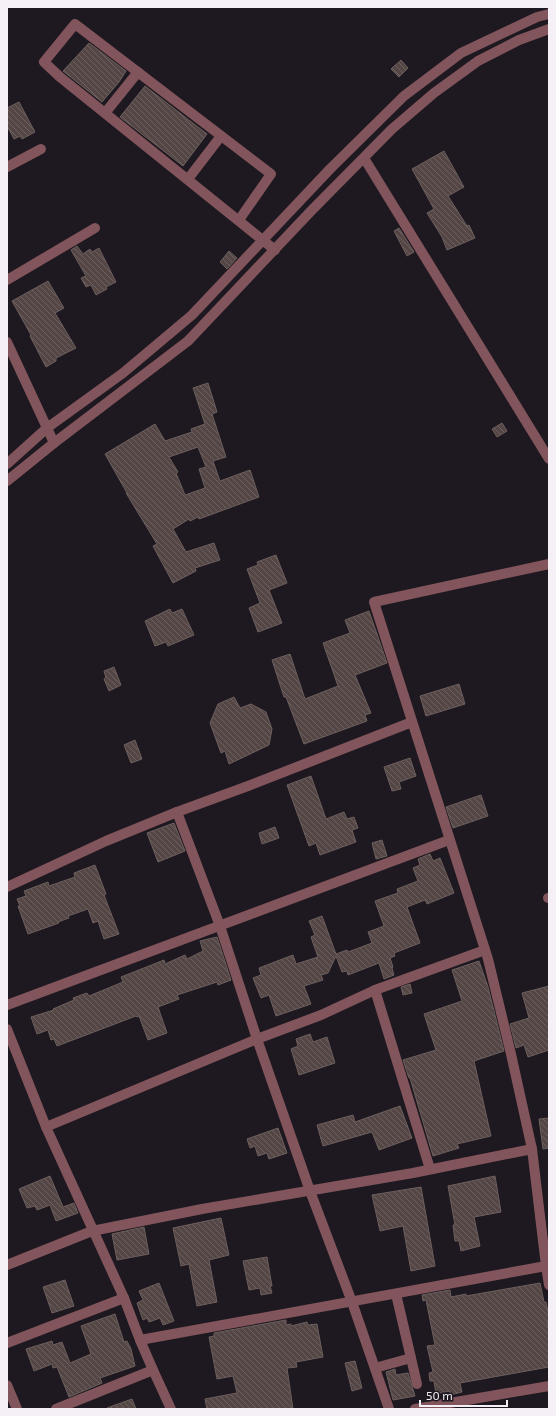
<svg xmlns="http://www.w3.org/2000/svg" width="556" height="1416" font-family="'Exo 2',sans-serif">
	<style>
		.building { fill: url(#building-back-hatch); stroke: #6c5f5d; fill-rule: evenodd }
		.lines { fill: none; stroke-linecap: round; stroke-linejoin: round }
		.minor { stroke: #81555b; stroke-width: 10 }
		.tertiary { stroke: #81555b; stroke-width: 10 }
	</style>
	<defs>
		<pattern id="building-back-hatch" width="6" height="6" patternUnits="userSpaceOnUse"><rect width="6" height="6" fill="#534645"/><path d="M-1 5l2 2M0 0l6 6M5-1l2 2" fill="none" stroke="#6c6160"/></pattern>
	</defs>
	<rect width="100%" height="100%" fill="#1e1820"/>
	<g class="building">
		<polygon points="89,43 126,71 119,82 102,102 63,71"/>
		<polygon points="401,60 408,68 399,77 391,69"/>
		<polygon points="145,86 207,134 183,166 120,117"/>
		<polygon points="19,102 35,132 22,139 20,136 14,139 7,126 7,108"/>
		<polygon points="444,151 464,187 448,196 467,226 469,225 475,238 447,250 442,237 427,213 434,209 412,169"/>
		<polygon points="399,228 414,252 407,256 394,231"/>
		<polygon points="77,246 83,254 90,249 92,252 99,248 116,282 106,287 107,289 96,295 91,285 86,287 81,278 86,276 71,250"/>
		<polygon points="229,251 237,258 227,269 220,262"/>
		<polygon points="48,281 64,308 55,313 76,348 56,358 56,361 46,367 30,336 31,335 12,301"/>
		<path d="M208,383L217,412L212,414L226,457L213,461L220,481L250,470L259,497L199,519L198,517L190,521L189,519L173,529L186,552L214,543L220,560L195,568L196,571L173,583L153,546L157,544L126,493H127L105,454L155,424L165,441L192,432L191,429L205,424L193,388ZM198,447L206,467L199,469L205,488L185,495L176,473L178,472L169,457Z"/>
		<polygon points="502,423 507,431 497,437 492,429"/>
		<polygon points="276,555 287,583 269,590 282,623 258,632 249,608 260,603 247,569 258,565 257,562"/>
		<polygon points="170,609 172,613 182,609 194,635 168,646 166,642 155,646 145,621"/>
		<polygon points="369,611 387,663 355,675 371,713 365,715 367,721 304,744 286,697 284,697 272,660 290,654 305,699 338,686 323,643 350,633 345,620"/>
		<polygon points="114,667 121,685 109,691 104,679 106,678 104,671"/>
		<polygon points="459,684 465,704 426,716 420,696"/>
		<polygon points="234,697 240,708 251,704 266,712 272,729 269,745 229,764 225,751 221,753 210,723 218,704"/>
		<polygon points="135,740 142,759 131,763 124,745"/>
		<polygon points="410,758 416,776 399,782 401,789 392,791 384,767"/>
		<polygon points="311,776 326,819 344,812 347,819 354,817 358,828 352,830 356,842 320,855 316,843 309,846 287,785"/>
		<polygon points="481,795 488,816 453,828 446,807"/>
		<polygon points="174,823 185,851 158,862 147,833"/>
		<polygon points="275,827 279,838 262,844 259,833"/>
		<polygon points="382,840 387,856 376,859 372,843"/>
		<polygon points="430,854 433,861 440,858 454,893 427,904 425,900 407,907 420,943 394,953 395,956 390,958 393,967 392,968 394,975 384,979 379,963 348,975 347,971 342,972 336,956 328,973 321,975 323,980 304,986 311,1004 276,1016 269,995 261,998 253,978 261,975 259,968 293,955 296,964 318,957 311,937 315,935 309,921 322,916 336,954 347,950 348,952 372,943 368,932 384,926 375,901 398,893 397,889 418,881 413,868 420,865 418,859"/>
		<polygon points="95,865 106,894 104,895 119,934 104,939 98,921 93,923 88,909 68,916 69,918 58,922 59,923 28,934 18,906 20,906 17,899 26,896 24,891 48,882 49,886 75,877 74,873"/>
		<polygon points="217,937 231,980 218,985 217,982 177,995 179,999 158,1007 167,1033 148,1040 139,1016 137,1017 136,1016 57,1046 54,1039 51,1040 48,1030 37,1034 31,1017 54,1010 53,1009 74,1000 73,998 87,993 89,996 123,982 121,977 149,966 164,960 165,964 185,955 187,959 203,951 200,941"/>
		<polygon points="479,961 488,987 504,1051 474,1061 491,1136 457,1144 459,1148 433,1156 410,1078 409,1078 403,1060 436,1050 424,1014 462,1001 452,970"/>
		<polygon points="410,984 412,993 403,995 401,987"/>
		<polygon points="549,986 549,1050 528,1057 524,1045 516,1048 510,1024 529,1018 522,993"/>
		<polygon points="310,1034 313,1042 327,1037 335,1063 299,1075 291,1049 298,1046 296,1039"/>
		<polygon points="400,1106 412,1138 379,1150 372,1132 323,1146 317,1125 353,1115 355,1122"/>
		<polygon points="549,1118 549,1148 543,1149 539,1119"/>
		<polygon points="278,1128 287,1153 269,1159 267,1153 258,1156 255,1146 250,1148 247,1139"/>
		<polygon points="50,1176 63,1207 74,1203 78,1213 56,1221 50,1205 37,1210 35,1206 27,1208 19,1189"/>
		<polygon points="495,1176 501,1212 474,1217 480,1246 461,1251 459,1241 455,1241 453,1225 455,1225 448,1186"/>
		<polygon points="421,1187 435,1266 411,1271 403,1226 380,1231 372,1195"/>
		<polygon points="221,1218 229,1255 209,1260 217,1302 197,1306 189,1264 181,1266 173,1228"/>
		<polygon points="144,1227 149,1254 117,1260 112,1234"/>
		<polygon points="267,1257 272,1286 270,1286 272,1293 261,1295 260,1288 249,1290 243,1261"/>
		<polygon points="65,1280 74,1306 52,1313 43,1287"/>
		<polygon points="159,1283 174,1321 163,1325 160,1318 149,1322 147,1318 143,1320 137,1303 143,1300 139,1291"/>
		<polygon points="540,1283 544,1302 546,1302 549,1317 549,1320 547,1321 549,1330 549,1367 460,1383 462,1392 450,1395 450,1391 436,1394 434,1381 430,1381 429,1373 433,1372 427,1346 435,1345 426,1300 423,1301 422,1295 450,1290 451,1297 466,1294 466,1296"/>
		<polygon points="115,1314 124,1342 127,1341 131,1349 135,1366 100,1378 102,1383 69,1397 57,1367 53,1368 52,1364 34,1371 26,1349 52,1341 53,1345 62,1342 70,1363 91,1354 81,1326"/>
		<polygon points="286,1320 286,1325 291,1324 291,1326 307,1322 308,1325 317,1324 323,1357 296,1362 297,1367 287,1368 293,1409 207,1409 205,1399 237,1393 233,1376 217,1379 209,1337 214,1336 214,1333"/>
		<polygon points="355,1361 362,1388 352,1391 345,1363"/>
		<polygon points="395,1369 396,1375 408,1373 415,1396 393,1400 386,1372"/>
		<polygon points="132,1399 136,1409 108,1409 107,1408"/>
	</g>
	<g class="lines">
		<g class="minor">
			<polyline points="105,113 138,72"/>
			<polyline points="364,158 549,459"/>
			<polyline points="7,167 41,149"/>
			<polyline points="188,179 221,136"/>
			<polyline points="239,220 271,174 75,24 44,62 60,77 275,250"/>
			<polyline points="7,280 95,228"/>
			<polyline points="7,342 54,443"/>
			<polyline points="177,812 220,926 257,1039 310,1191 352,1302 389,1409"/>
			<polyline points="7,887 106,841 177,812 248,786 412,722"/>
			<polyline points="548,898 549,898"/>
			<polyline points="375,990 430,1169"/>
			<polyline points="7,1005 449,840"/>
			<polyline points="7,1029 46,1127 124,1298"/>
			<polyline points="46,1127 257,1039 321,1015 375,990 485,950"/>
			<polyline points="532,1149 511,1054 488,959 374,602 549,564"/>
			<polyline points="7,1265 92,1231 202,1209 413,1173 532,1149 546,1266 549,1285"/>
			<polyline points="7,1343 124,1298 140,1340"/>
			<polyline points="411,1358 417,1384"/>
			<polyline points="375,1368 411,1358 396,1294"/>
			<polyline points="153,1370 140,1340 546,1266"/>
			<polyline points="7,1385 17,1409"/>
			<polyline points="56,1409 153,1370 171,1409"/>
			<polyline points="415,1409 549,1386"/>
		</g>
		<g class="tertiary">
			<polyline points="7,464 47,428 123,373 192,315 330,169 404,96 461,53 537,17 549,14"/>
			<polyline points="7,481 54,443 188,341 311,211 392,129 434,93 478,61 519,40 549,29"/>
		</g>
	</g>
	<rect width="556" height="1416" fill="none" stroke="#f4f0f5" stroke-width="16"/>
	<path d="M420 1400v6h87v-6" fill="none" stroke="#f4f0f5" stroke-width="2"/>
	<text x="426" y="1400" font-size="12" fill="#f4f0f5" stroke="#1e1820" stroke-width="3" paint-order="stroke">50 m</text>
</svg>
